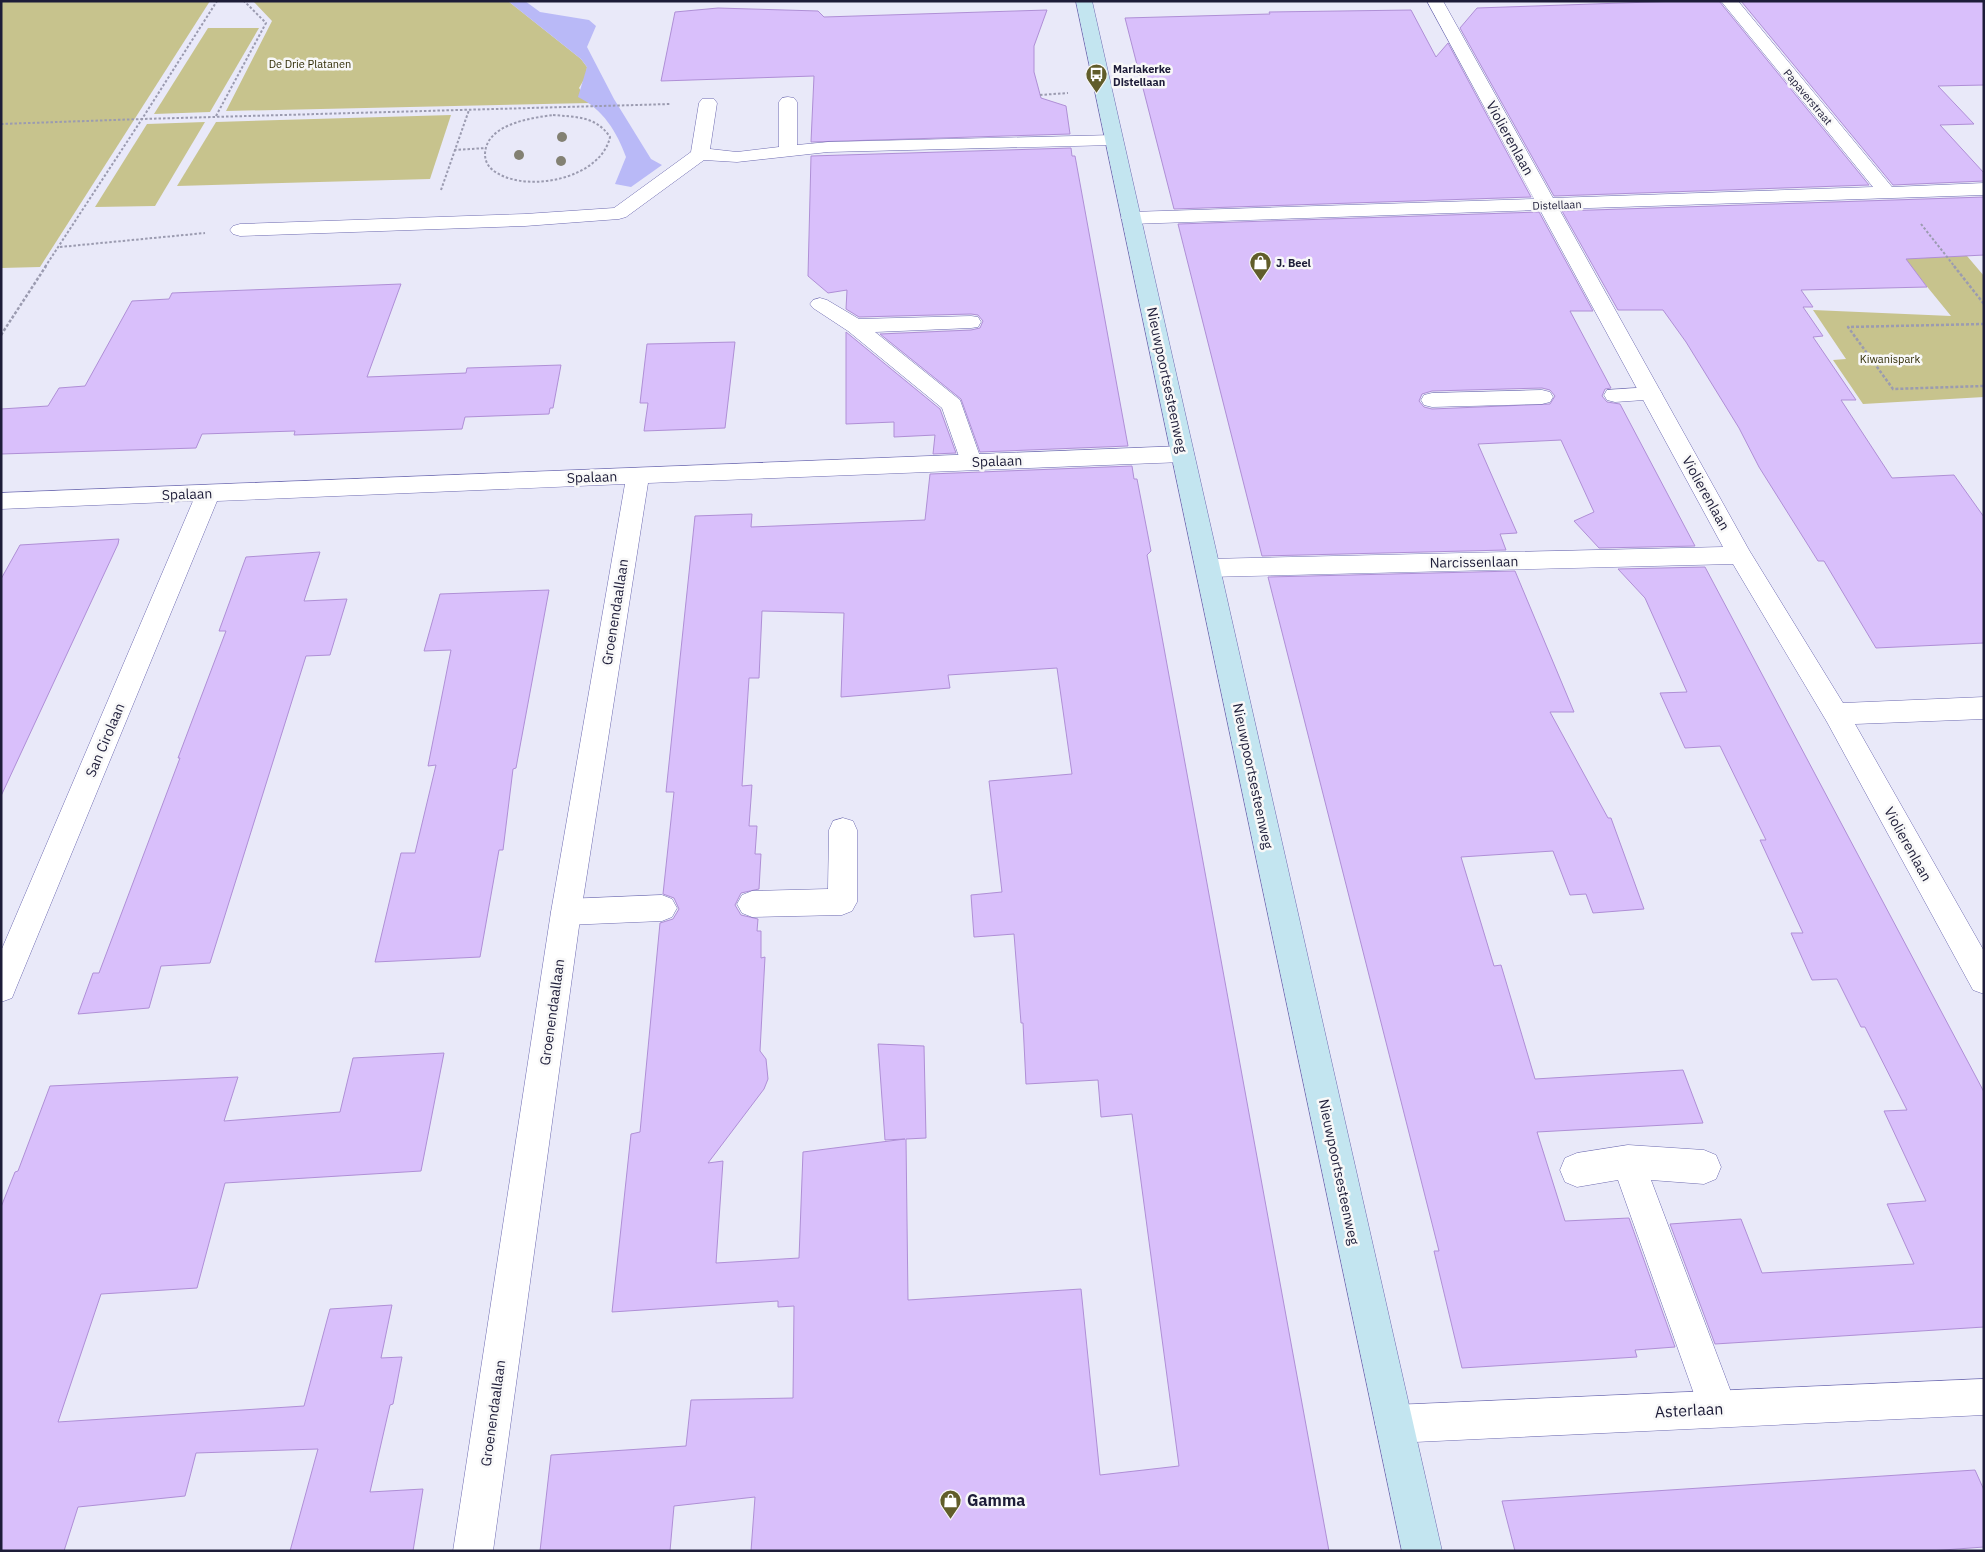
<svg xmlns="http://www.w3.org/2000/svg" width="1985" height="1552" font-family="'IBM Plex Sans',sans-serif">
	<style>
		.green { fill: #c7c38d }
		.water { fill: #b9b9f7 }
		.building { fill: #d9bffb; stroke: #af8fd6; fill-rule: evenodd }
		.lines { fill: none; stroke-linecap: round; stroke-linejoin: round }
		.lane-casing { stroke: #6e6bb1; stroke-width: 1 }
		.street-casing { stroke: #6e6bb1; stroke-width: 1 }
		.secondary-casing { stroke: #6e6bb1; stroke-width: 1 }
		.path-far1 { stroke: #9b9bb0; stroke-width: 2; stroke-dasharray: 2.5 2; stroke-linecap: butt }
		.path { stroke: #9b9bb0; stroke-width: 2.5; stroke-dasharray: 3 2; stroke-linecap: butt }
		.lane { fill: #fff; fill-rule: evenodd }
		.street { fill: #fff; fill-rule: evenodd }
		.secondary { fill: #c3e5f0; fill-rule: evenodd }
		.tree { fill: #838173 }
		.labels { text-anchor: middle; stroke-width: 5; stroke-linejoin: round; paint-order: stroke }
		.far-park-label { font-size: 11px; fill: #302c05; stroke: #f8f8f8 }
		.far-poi-label { font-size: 11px; font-weight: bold; fill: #1d1c38; stroke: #f8f8f8; text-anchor: start }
		.far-street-label { font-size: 11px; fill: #1d1c38; stroke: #f8f8f8 }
		.street-label { font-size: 14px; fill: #1d1c38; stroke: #f8f8f8 }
		.near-street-label { font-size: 16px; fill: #1d1c38; stroke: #f8f8f8 }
		.near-poi-label { font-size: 16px; font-weight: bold; fill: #1d1c38; stroke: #f8f8f8; text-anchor: start }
	</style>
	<rect width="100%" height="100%" fill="#e9e9f9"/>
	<g class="green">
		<polygon points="1,1 210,1 40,267 1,268"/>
		<polygon points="253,1 508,1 581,59 587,67 586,76 579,88 590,103 226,111 272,21"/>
		<polygon points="208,28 259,28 210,112 154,114"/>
		<polygon points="451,115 430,179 177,186 216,122"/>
		<polygon points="205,122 155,206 95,207 147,124"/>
		<polygon points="1928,210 1984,276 1984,397 1863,404 1833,360 1846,359 1813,310 1951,316 1867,213"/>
	</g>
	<path class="water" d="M508,1H525L540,12L589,20L596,26L587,47L614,99L651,159L662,165L631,187L615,184L626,157C617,132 603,109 578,97L587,67L581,59Z"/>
	<g class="building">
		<polygon points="1680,1 1719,1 1869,185 1554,196 1460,28 1477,8"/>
		<polygon points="1741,1 1984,1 1984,85 1938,86 1974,124 1940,125 1984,173 1984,181 1893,185"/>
		<polygon points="718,8 818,11 824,17 1047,10 1034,46 1034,72 1041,98 1066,106 1070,134 811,142 814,76 661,81 675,12"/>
		<polygon points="1411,10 1436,57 1448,43 1531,197 1174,209 1125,18 1270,14 1269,12"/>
		<polygon points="1071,148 1072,156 1075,156 1128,446 980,452 961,399 880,334 971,330 980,328 983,321 978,315 971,314 859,317 846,309 847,290 828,293 808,276 811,156"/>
		<polygon points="1984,197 1984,255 1906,259 1927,287 1801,290 1813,307 1803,307 1823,336 1813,337 1856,400 1841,400 1892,478 1954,475 1984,517 1984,643 1876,648 1824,561 1818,561 1759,467 1739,428 1686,342 1663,310 1618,310 1562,211"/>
		<path d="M1539,212L1593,311H1570L1611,388L1605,389L1602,396L1607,402L1620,404L1695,546L1599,548L1574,521L1594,512L1561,440L1478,444L1517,533L1500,534L1506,550L1262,556L1178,224ZM1542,388L1550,390L1555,396L1550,404L1432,409L1424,407L1419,401L1422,394L1432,391Z"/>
		<polygon points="401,284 367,377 466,373 467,368 561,365 553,408 550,408 549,414 465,417 462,429 294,435 295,431 202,434 196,448 1,454 1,409 48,406 59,388 85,386 132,301 169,299 172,293"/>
		<polygon points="846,332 940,409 956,453 933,454 935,435 894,437 894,422 846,424"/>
		<polygon points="735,342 725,428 644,431 648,403 640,403 647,344"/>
		<path d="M1132,466L1134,479H1137L1151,551L1147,555L1329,1551H751L755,1497L674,1506L670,1551H540L551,1455L686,1446L691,1400L793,1398L794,1306L778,1307V1301L612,1312L631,1134L640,1132L660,923L673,919L679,909L674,898L663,894L674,792H666L695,516L752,514L751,527L925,520L930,474ZM762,611L844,613L841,697L950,688L948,675L1057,668L1072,774L989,781L1002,892L971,895L974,937L1014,934L1021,1023H1023L1026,1084L1098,1080L1101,1117L1132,1114L1179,1466L1100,1475L1081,1289L908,1300L906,1139L926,1138L924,1046L878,1044L885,1140L905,1139L803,1152L799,1258L716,1263L723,1161L708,1163L764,1089L768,1079L766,1059L760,1051L765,957L761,958V931H757L758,919L741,915L735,905L741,893L759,889L761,854H755L757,826H749L752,785L742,786L749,678H759Z"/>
		<polygon points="119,539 118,544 1,796 1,579 20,545"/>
		<polygon points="320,552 304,601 347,599 330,655 306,656 210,963 161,966 149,1008 78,1014 93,973 99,973 180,758 178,758 226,631 219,631 246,557"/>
		<polygon points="1705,567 1984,1092 1984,1327 1715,1344 1670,1224 1741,1219 1762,1273 1914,1264 1887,1204 1926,1201 1884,1111 1907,1110 1865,1027 1861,1027 1837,979 1812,980 1791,933 1803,933 1760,840 1766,840 1720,746 1685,748 1660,693 1687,692 1645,598 1618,569"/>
		<polygon points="1515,571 1574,712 1550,712 1608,818 1611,818 1644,909 1593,913 1586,894 1570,895 1553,851 1461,857 1494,966 1501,965 1535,1079 1683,1070 1703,1123 1537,1132 1565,1221 1629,1218 1675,1347 1635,1350 1637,1357 1462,1368 1434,1251 1439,1251 1268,577"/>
		<polygon points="549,590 516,768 513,769 503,850 499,850 480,957 375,962 401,853 415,853 436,765 428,766 451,650 424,651 440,594"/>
		<polygon points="444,1053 421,1171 225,1183 197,1288 101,1294 58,1422 304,1406 330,1309 392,1305 381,1358 402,1357 393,1404 390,1405 370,1492 423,1489 413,1551 290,1551 318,1449 196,1453 185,1496 78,1507 64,1551 1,1551 1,1207 15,1172 18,1171 50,1086 238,1077 224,1121 340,1112 353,1058"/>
		<polygon points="1975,1470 1984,1490 1984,1547 1930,1551 1515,1551 1502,1501"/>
	</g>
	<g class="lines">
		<defs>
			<g id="lane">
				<polygon points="788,97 794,98 797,102 797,145 828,142 1114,135 1120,136 1123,140 1120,144 1114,145 828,152 737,162 704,160 626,217 619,219 525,226 240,236 233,234 230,230 233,226 240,224 525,214 614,208 691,152 699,103 702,99 714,99 717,103 710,149 737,152 779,147 779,102 782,98"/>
				<polygon points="820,298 827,300 859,319 971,316 978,317 981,322 978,327 971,328 875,332 960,400 982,462 979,468 971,470 963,468 942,408 848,331 813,308 810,304 813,300"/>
				<polygon points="1651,387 1659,389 1662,394 1659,399 1615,402 1607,400 1604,395 1607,390"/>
				<polygon points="1542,390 1550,392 1553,397 1550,402 1542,404 1432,407 1424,405 1421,400 1424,395 1432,393"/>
				<polygon points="843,818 853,821 857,830 857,902 852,911 842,915 752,917 742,913 737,904 742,895 752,891 828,889 829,830 833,821"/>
				<polygon points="662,895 672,899 677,908 672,917 662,921 566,925 556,921 551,912 556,903 566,899"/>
				<polygon points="1628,1145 1704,1150 1716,1155 1721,1167 1716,1179 1704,1184 1651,1180 1737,1408 1731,1421 1718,1427 1705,1421 1699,1408 1618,1180 1577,1187 1565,1182 1560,1170 1565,1158 1577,1153"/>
			</g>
			<g id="street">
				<polygon points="1427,1 1443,1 1553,198 1873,187 1721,1 1738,1 1892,187 1984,183 1984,195 1559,209 1749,550 1843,703 1984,697 1984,719 1855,724 1984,951 1984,994 1973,990 1827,722 1733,564 1208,577 1199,574 1196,568 1199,562 1208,559 1723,547 1540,210 1131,224 1124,222 1121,218 1124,214 1131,212 1534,199"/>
				<polygon points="1183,446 1191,449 1194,454 1191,459 1183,462 648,483 581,912 493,1551 453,1551 551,912 625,484 217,501 16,988 12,998 1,1002 1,951 193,501 1,509 1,493"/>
				<polygon points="1984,1379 1984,1415 1394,1443 1381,1437 1375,1424 1381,1411 1394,1405"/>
			</g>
			<polygon id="secondary" points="1076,1 1092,1 1442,1551 1402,1551"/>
		</defs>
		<use href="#lane" class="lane-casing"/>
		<use href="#street" class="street-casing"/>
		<use href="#secondary" class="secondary-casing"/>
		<g class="path-far1">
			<polyline points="1040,95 1068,93"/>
			<path d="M553,115C576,117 596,116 610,137C601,178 530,193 497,173C490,169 485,163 485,154C486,124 531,118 553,115Z"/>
			<polyline points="216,116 266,23 244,1"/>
			<polyline points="1,124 142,119 217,1"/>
			<polyline points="454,150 486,148"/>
			<polyline points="441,190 469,110"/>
			<polyline points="1921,224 1955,267"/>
			<polyline points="60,247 205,233"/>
			<polyline points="45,267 142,119 671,104"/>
		</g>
		<g class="path">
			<polyline points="1954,266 1984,304"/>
			<polyline points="1984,324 1848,327 1893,389 1984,386"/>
			<polyline points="1,335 46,266"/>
		</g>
		<use href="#lane" class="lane"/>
		<use href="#street" class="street"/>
		<use href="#secondary" class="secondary"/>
	</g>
	<g class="tree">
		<circle cx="562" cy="137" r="5"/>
		<circle cx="519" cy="155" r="5"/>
		<circle cx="561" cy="161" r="5"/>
	</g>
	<defs>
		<symbol id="bus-pin" viewBox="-11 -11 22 30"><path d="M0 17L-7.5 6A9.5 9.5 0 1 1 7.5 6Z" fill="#615d2a" stroke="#f8f8f8"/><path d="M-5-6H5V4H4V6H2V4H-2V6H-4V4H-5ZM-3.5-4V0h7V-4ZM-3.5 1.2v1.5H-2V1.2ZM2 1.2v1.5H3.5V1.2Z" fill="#fff"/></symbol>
		<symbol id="shop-pin" viewBox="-11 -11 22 30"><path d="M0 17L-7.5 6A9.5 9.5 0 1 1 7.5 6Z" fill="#615d2a" stroke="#f8f8f8"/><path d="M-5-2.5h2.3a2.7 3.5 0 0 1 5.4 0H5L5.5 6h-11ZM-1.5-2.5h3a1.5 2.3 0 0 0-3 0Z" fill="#fff"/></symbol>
	</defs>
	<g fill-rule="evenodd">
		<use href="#bus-pin" x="1084" y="62" width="25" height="34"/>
		<use href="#shop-pin" x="1248" y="250" width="25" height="34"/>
		<use href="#shop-pin" x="938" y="1488" width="25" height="34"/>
	</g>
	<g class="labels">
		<g class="far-park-label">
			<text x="310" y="68">De Drie Platanen</text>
			<text x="1890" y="363">Kiwanispark</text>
		</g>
		<g class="far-poi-label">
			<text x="1113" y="73">Mariakerke<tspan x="1113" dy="13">Distellaan</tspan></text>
			<text x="1276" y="267">J. Beel</text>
		</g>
		<g class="far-street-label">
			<text transform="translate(1808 97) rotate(50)" y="4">Papaverstraat</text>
			<text transform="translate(1557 205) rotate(-2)" y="4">Distellaan</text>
		</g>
		<g class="street-label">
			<text transform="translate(1510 138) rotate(61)" y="5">Violierenlaan</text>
			<text transform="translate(1167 380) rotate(78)" y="5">Nieuwpoortsesteenweg</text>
			<text transform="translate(997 461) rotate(-2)" y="5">Spalaan</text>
			<text transform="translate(592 477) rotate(-2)" y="5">Spalaan</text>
			<text transform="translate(1706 493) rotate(61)" y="5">Violierenlaan</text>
			<text transform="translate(187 494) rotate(-2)" y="5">Spalaan</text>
			<text transform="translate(1474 562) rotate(-1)" y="5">Narcissenlaan</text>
			<text transform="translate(615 612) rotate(-81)" y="5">Groenendaallaan</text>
			<text transform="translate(105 740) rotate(-67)" y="5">San Cirolaan</text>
			<text transform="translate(1253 776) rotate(78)" y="5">Nieuwpoortsesteenweg</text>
			<text transform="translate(1908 844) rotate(61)" y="5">Violierenlaan</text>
			<text transform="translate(552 1012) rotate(-82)" y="5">Groenendaallaan</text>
			<text transform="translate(1339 1172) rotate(78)" y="5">Nieuwpoortsesteenweg</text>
			<text transform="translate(493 1413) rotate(-82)" y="5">Groenendaallaan</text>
		</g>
		<g class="near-street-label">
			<text transform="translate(1689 1410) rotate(-3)" y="6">Asterlaan</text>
		</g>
		<g class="near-poi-label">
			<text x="967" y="1506">Gamma</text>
		</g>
	</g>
	<rect width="1985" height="1552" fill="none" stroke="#1d1c38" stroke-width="5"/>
</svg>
